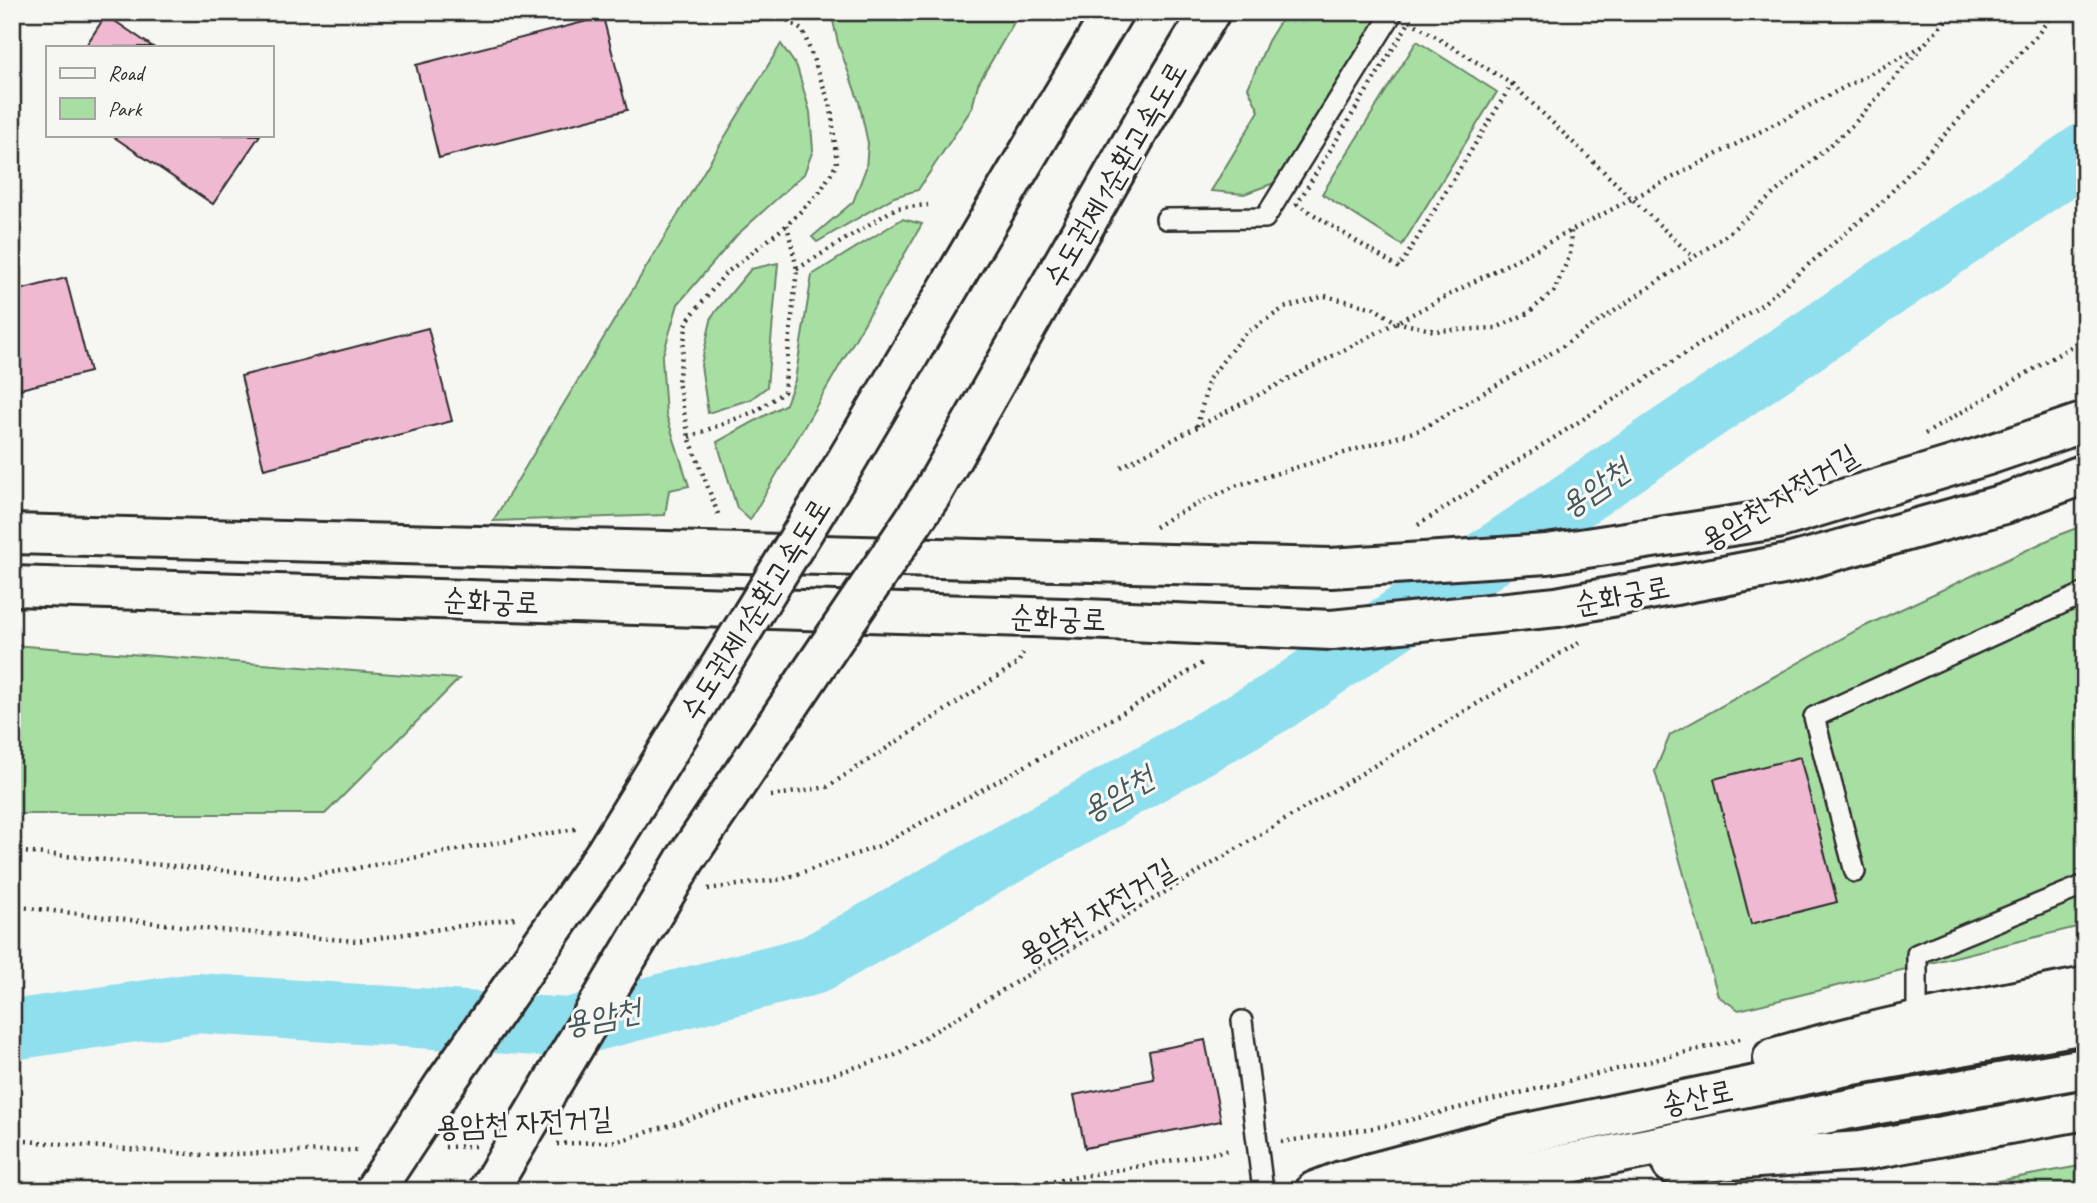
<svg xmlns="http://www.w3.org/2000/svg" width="2097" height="1203" font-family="Caveat,'Poor Story',sans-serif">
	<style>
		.green { fill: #a7dfa3; stroke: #698567; stroke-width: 2 }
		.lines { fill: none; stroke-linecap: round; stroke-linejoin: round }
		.river { stroke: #90dfee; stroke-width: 60 }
		.building { fill: #efb9d1; stroke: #2b2b2b; stroke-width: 2 }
		.lane-casing { stroke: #2b2b2b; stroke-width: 24 }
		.secondary-casing { stroke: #2b2b2b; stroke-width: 44 }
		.highway-casing { stroke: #2b2b2b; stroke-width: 44 }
		.path { stroke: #2b2b2b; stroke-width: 4.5; stroke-dasharray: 2 5; stroke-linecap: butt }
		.lane { stroke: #f6f6f2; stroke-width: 19 }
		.secondary { stroke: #f6f6f2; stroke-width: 38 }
		.highway { stroke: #f6f6f2; stroke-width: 38 }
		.secondary-bridge-casing { stroke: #2b2b2b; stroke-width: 44; stroke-linecap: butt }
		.highway-bridge-casing { stroke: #2b2b2b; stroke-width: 44; stroke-linecap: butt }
		.secondary-bridge { stroke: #f6f6f2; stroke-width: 38 }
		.highway-bridge { stroke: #f6f6f2; stroke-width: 38 }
		.labels { text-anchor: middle; stroke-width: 6; stroke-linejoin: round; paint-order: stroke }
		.street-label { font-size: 30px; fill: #2b2b2b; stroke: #f6f6f2 }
		.water-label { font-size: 32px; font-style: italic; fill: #44585c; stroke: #f6f6f2 }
	</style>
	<rect width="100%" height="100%" fill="#f6f6f2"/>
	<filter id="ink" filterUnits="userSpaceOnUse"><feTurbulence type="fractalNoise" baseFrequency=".0143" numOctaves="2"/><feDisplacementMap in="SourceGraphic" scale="14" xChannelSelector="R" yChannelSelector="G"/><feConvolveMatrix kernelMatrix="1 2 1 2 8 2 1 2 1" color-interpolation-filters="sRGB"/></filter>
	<g filter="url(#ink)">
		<g class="green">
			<polygon points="831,12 1020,12 978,84 972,108 918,190 894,197 817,242 812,237 853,202 866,168 868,143 859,102 838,43"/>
			<polygon points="1286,12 1392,12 1296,175 1244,194 1211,191 1259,111 1248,88 1268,41"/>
			<polygon points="1417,41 1497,92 1402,245 1322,194"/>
			<polygon points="781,44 797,67 810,112 813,150 804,174 737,235 678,304 662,358 666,414 689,486 669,490 665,515 493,521"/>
			<polygon points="902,219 922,224 750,520 737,508 717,442 786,404 795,380 812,275"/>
			<polygon points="778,263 767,387 751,399 708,413 701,365 712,316 751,269"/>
			<polygon points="2085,525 2085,925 1739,1010 1718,996 1655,771 1670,735 1857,630 2061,534"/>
			<polygon points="12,645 459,679 325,814 12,814"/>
			<polygon points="2085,1165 2085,1191 1943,1191"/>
		</g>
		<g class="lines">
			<polyline class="river" points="12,1030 196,1003 568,1028 813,965 1278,701 2085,153"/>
		</g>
		<g class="building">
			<polygon points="106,15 153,47 85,47"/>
			<polygon points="603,17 627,110 439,158 416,65"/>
			<polygon points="111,135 260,135 213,204"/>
			<polygon points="66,278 90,372 12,391 12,292"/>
			<polygon points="428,328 452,421 264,469 241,376"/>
			<polygon points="1800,757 1837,902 1751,924 1714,779"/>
			<polygon points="1205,1040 1221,1121 1085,1148 1074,1095 1154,1079 1149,1051"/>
		</g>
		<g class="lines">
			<defs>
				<g id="lane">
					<polyline points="1166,219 1265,218 1393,12"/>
					<polyline points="1855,872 1814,717 2085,593"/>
					<polyline points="1917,1020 1917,954 2085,885"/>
					<polyline points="1242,1021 1263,1191"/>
				</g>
				<g id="secondary">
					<polyline points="12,534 1170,564"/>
					<polyline points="12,586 1063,618"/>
					<path d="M1773,1058C1876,1028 1980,1008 2085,987"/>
					<polyline points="1672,1164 1861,1151 2085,1110"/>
					<polyline points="1315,1191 1341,1181 1503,1138 1847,1066 2085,1024"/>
					<polyline points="1424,1191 1850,1109 2085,1068"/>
				</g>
				<g id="highway">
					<polyline points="1051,115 1113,12"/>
					<polyline points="1147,116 1210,12"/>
				</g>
			</defs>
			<use href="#lane" class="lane-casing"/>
			<use href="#secondary" class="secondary-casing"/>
			<use href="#highway" class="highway-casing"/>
			<g class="path">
				<polygon points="1410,21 1512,84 1399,268 1297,204"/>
				<polyline points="1512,84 1694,258"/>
				<polyline points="797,269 896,208 928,205"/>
				<polyline points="1197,426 1209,379 1243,335 1284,308 1325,296 1374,308 1396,322 1435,331 1496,328 1528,313 1554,291 1570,255 1571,229"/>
				<polyline points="1925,434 2079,342 2085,336"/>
				<polyline points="689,437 756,411 784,392 797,269 787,225"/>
				<polyline points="1121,467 1923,46"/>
				<polyline points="718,514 689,437 678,382 687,321 725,274 787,225 819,193 837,164 831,107 803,31 776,12"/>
				<polyline points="1418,525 1761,305 1882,202 2038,34 2054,12"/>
				<polyline points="1155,527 1173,516 1235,486 1420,430 1560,348 1725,236 1852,126 1953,12"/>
				<polyline points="771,796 827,787 1018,663 1023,653"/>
				<polyline points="12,851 301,878 580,828"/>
				<polyline points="708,889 783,879 879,846 1133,707 1204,662"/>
				<polyline points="12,906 207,929 357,941 515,918"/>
				<polyline points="12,1140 203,1155 359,1150"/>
				<polyline points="1281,1142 1385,1126 1744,1038"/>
				<polyline points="557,1144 619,1141 895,1055 1581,641"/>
				<polyline points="445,1147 475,1146"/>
				<polyline points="998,1191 1231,1150"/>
			</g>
			<use href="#lane" class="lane"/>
			<use href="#secondary" class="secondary"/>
			<use href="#highway" class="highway"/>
			<defs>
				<g id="secondary-bridge">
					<polyline points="1170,564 1331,568 1547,554 1777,519 1988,455 2085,422"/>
					<polyline points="1063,618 1332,630 1557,607 1788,564 2004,504 2085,474"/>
				</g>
				<g id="highway-bridge">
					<polyline points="374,1191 444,1085 606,852 841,470 1051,115"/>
					<polyline points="488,1191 685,860 931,495 1147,116"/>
				</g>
			</defs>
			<use href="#secondary-bridge" class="secondary-bridge-casing"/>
			<use href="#highway-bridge" class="highway-bridge-casing"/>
			<use href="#secondary-bridge" class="secondary-bridge"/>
			<use href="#highway-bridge" class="highway-bridge"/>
		</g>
	</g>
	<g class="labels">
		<g class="street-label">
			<text transform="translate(1115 174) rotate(-60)" y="10">수도권제1순환고속도로</text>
			<text transform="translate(1779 497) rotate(-31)" y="10">용암천 자전거길</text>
			<text transform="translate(1622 595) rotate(-11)" y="10">순화궁로</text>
			<text transform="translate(491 601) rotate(2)" y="10">순화궁로</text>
			<text transform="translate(755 609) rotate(-58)" y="10">수도권제1순환고속도로</text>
			<text transform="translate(1058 618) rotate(2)" y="10">순화궁로</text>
			<text transform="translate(1096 911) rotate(-31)" y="10">용암천 자전거길</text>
			<text transform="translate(1697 1097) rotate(-12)" y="10">송산로</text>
			<text transform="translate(524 1122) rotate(-3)" y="10">용암천 자전거길</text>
		</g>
		<g class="water-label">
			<text transform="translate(1594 487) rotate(-34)" y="11">용암천</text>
			<text transform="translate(1117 793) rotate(-30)" y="11">용암천</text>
			<text transform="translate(602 1016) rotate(-11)" y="11">용암천</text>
		</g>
	</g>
	<rect width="2097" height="1203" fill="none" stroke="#f6f6f2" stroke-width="42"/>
	<rect x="21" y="21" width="2055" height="1161" fill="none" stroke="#2b2b2b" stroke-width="2.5" filter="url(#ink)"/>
	<rect x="46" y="46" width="228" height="91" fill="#f6f6f2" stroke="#a5a5a2" stroke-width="2"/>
	<rect x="60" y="68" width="35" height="10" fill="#f6f6f2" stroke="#a5a5a2" stroke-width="2"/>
	<text x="108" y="80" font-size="21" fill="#2b2b2b">Road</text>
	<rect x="60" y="98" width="35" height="21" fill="#a7dfa3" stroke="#a5a5a2" stroke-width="2"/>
	<text x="108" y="116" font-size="21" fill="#2b2b2b">Park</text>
</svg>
